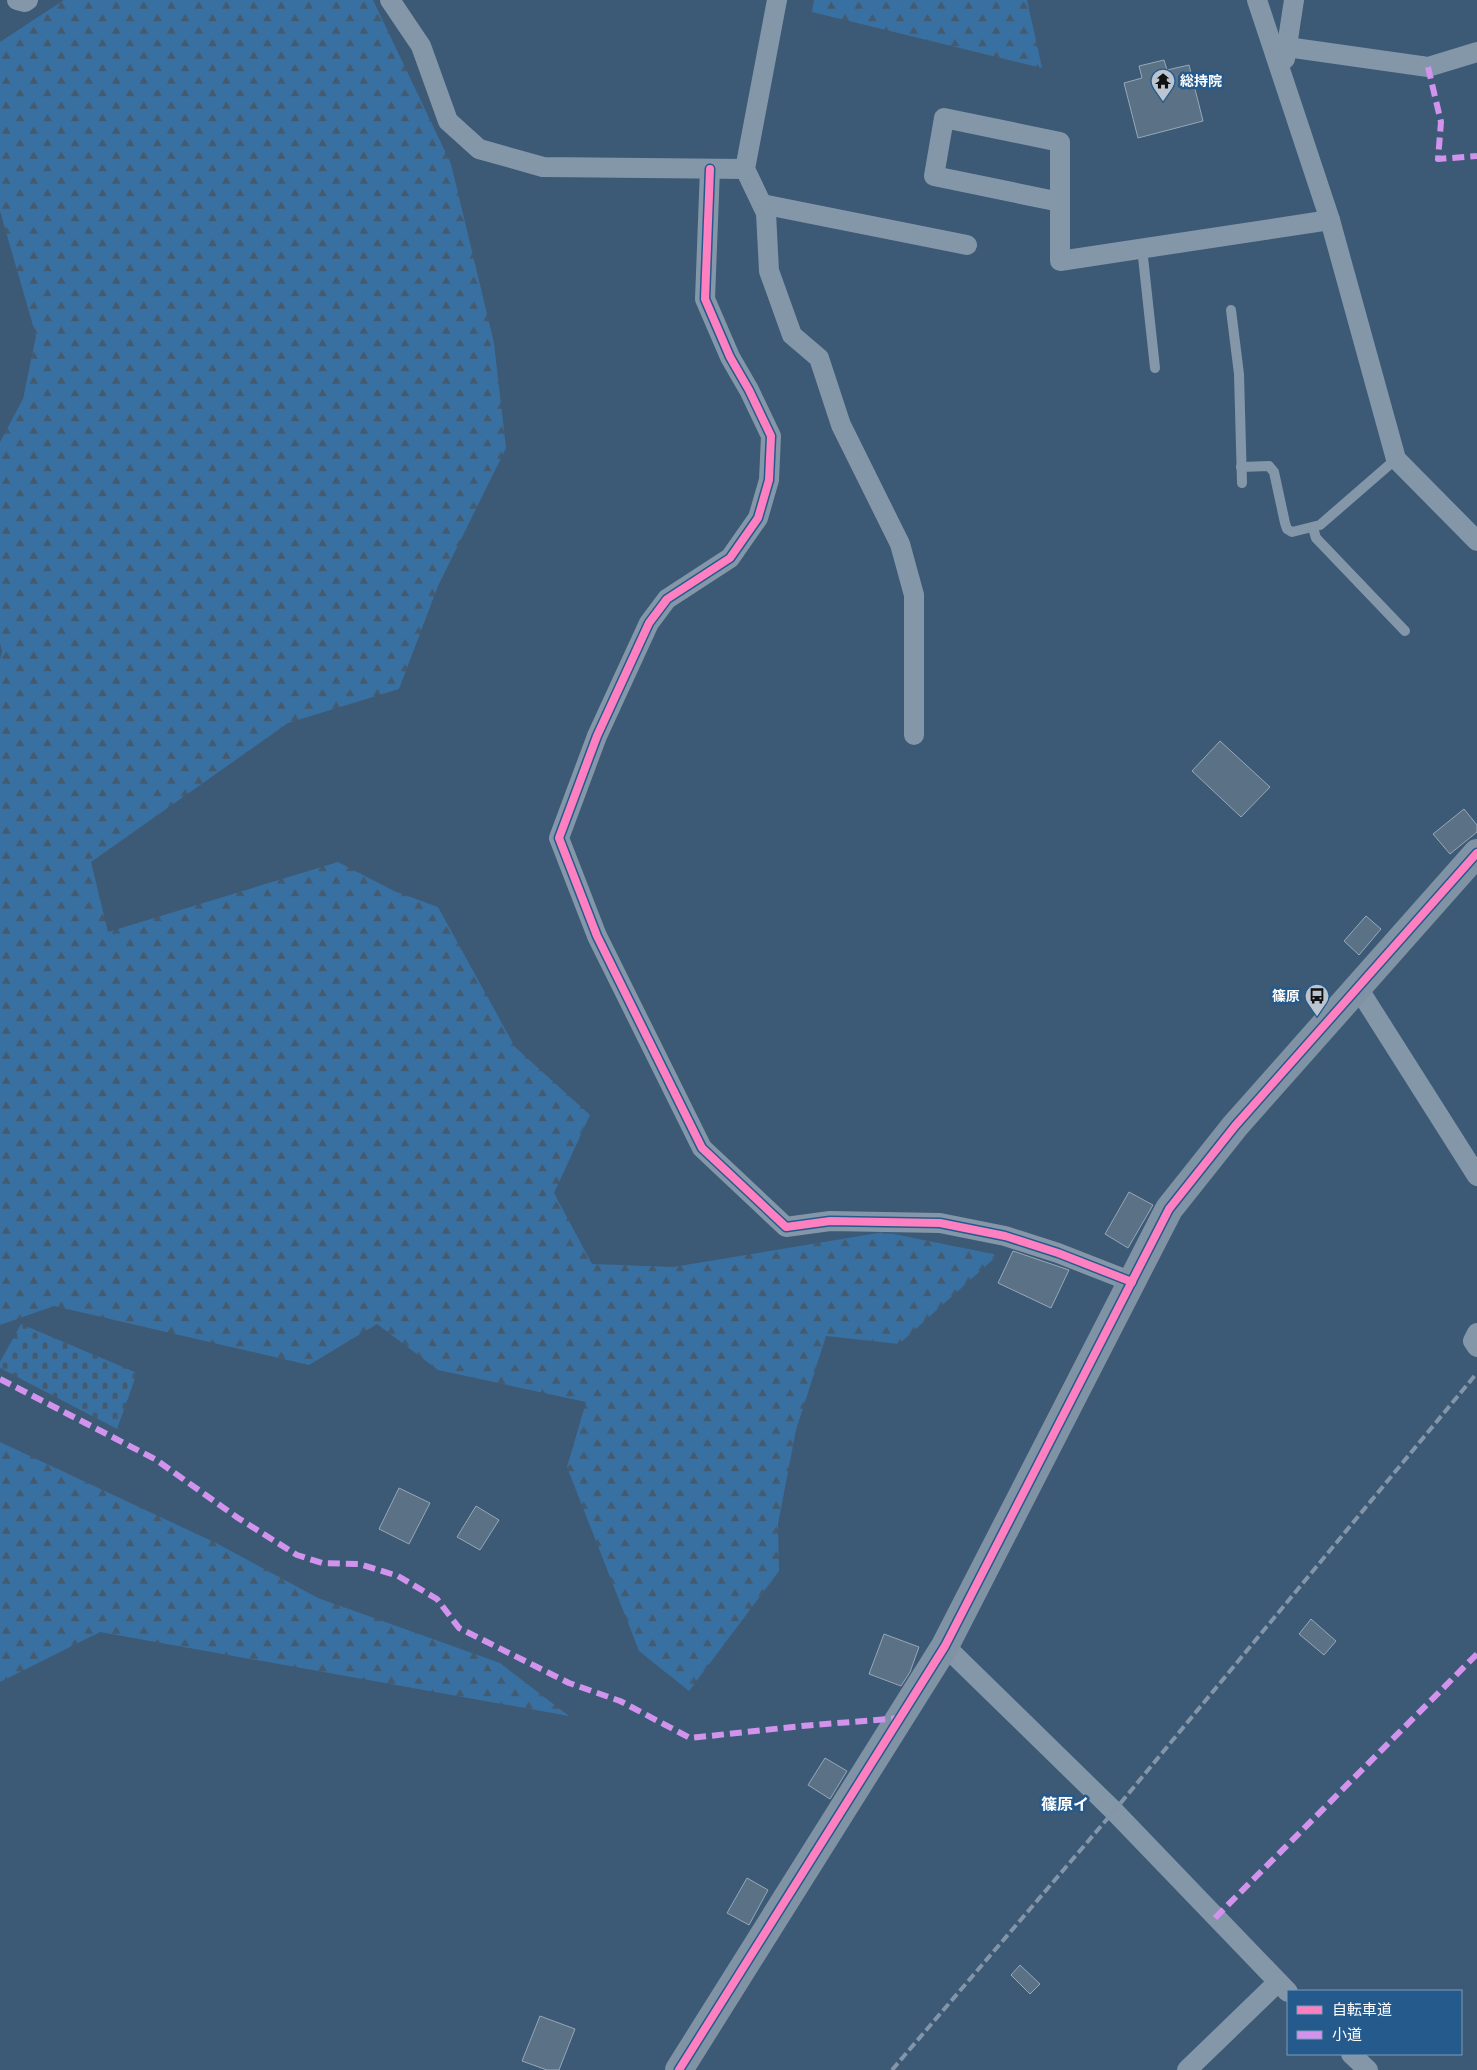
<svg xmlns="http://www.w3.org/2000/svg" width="1477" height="2070" font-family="'PT Sans Narrow','Noto Sans JP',sans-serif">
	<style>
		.forest { fill: url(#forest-firs) }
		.cemetery { fill: url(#cemetery-stones) }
		.building { fill: #5a7186; stroke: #97a8b8 }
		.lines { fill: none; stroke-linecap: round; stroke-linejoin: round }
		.lane { stroke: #8397a9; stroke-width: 10 }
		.street { stroke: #8397a9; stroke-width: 20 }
		.secondary { stroke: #7f93a5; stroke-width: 28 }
		.rail { stroke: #8395a8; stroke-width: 4; stroke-dasharray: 9 4; stroke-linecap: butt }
		.quiet { stroke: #d193ec; stroke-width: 6; stroke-dasharray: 12 6; stroke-linecap: butt }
		.cycleway-casing { stroke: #255a8c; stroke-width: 11 }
		.cycleway { stroke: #ff80c0; stroke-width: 8 }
		.labels { text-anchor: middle; stroke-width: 5; stroke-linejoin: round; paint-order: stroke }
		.poi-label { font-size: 14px; font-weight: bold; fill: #fff; stroke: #255a8c; text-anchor: start }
		.quarter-label { font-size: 16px; font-weight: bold; fill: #fff; stroke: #255a8c }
	</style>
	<defs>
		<pattern id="forest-firs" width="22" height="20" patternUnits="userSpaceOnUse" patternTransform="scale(1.25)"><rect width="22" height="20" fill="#3970a2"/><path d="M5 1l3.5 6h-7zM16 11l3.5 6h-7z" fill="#445a6e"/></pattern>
		<pattern id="cemetery-stones" width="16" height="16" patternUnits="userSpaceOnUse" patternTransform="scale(1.25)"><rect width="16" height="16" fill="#3970a2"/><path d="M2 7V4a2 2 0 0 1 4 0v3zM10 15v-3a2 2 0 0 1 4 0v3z" fill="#445a6e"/></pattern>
	</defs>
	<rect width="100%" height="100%" fill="#3c5975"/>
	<g class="forest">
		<polygon points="64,0 373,0 451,164 494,343 506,448 438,586 399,689 288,723 91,862 108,932 338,862 394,891 438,907 515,1047 590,1115 554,1193 592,1264 673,1267 884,1232 998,1255 899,1344 826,1336 796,1430 778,1524 779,1571 689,1691 639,1651 567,1467 586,1402 438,1370 377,1324 309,1365 54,1306 0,1325 0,659 2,651 0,643 0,442 23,399 36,336 0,211 0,42"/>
		<polygon points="814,0 1027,0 1042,68 812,12"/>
		<polygon points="0,1442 216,1543 318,1598 500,1663 569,1716 100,1632 0,1682"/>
	</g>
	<polygon class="cemetery" points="21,1324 137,1373 117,1429 0,1368 0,1362"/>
	<g class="building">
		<polygon points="1164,60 1167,70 1189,65 1203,121 1138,138 1124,83 1142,78 1139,66"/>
		<polygon points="1220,741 1270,787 1241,817 1192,771"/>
		<polygon points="1464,809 1477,825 1477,832 1450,854 1433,834"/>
		<polygon points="1366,916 1381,929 1359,955 1344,941"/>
		<polygon points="1129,1192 1153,1205 1128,1248 1105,1234"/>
		<polygon points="1013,1251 1069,1270 1051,1308 998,1283"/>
		<polygon points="399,1488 430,1503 409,1544 379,1529"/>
		<polygon points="476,1506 499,1520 480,1550 457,1537"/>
		<polygon points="1311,1619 1336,1641 1324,1655 1299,1634"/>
		<polygon points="884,1634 919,1647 910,1672 901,1686 869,1674"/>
		<polygon points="825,1758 847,1771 830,1799 808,1785"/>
		<polygon points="747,1878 768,1890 749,1925 727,1913"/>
		<polygon points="1020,1965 1040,1984 1030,1994 1011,1975"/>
		<polygon points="540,2016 575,2029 559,2070 547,2070 522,2061"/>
	</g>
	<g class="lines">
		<g class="lane">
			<polyline points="1142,248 1155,368"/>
			<polyline points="1231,310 1239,374 1242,483"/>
			<polyline points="1241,467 1269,466 1274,472 1285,523 1287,529 1292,532 1320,525 1396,459"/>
			<polyline points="1313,528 1316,538 1405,631"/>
		</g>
		<g class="street">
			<polyline points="17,0 25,2 28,0"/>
			<polyline points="390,0 421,46 448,121 479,149 543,167 745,169"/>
			<polyline points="777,0 745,169 766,213 769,271 792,335 819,358 841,425 900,544 914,595 914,735"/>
			<polyline points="1257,0 1330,220 1396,459 1477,541"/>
			<polyline points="1287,47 1428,67 1477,52"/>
			<polyline points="1285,59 1294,0"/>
			<polyline points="710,169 705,299 730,357 749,390 771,436 769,480 758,518 730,558 667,599 649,623 597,736 559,838 597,936 702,1148 786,1227 830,1221 940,1223 1005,1236 1058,1253 1132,1282"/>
			<polyline points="1060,202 934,176 944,118 1060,142 1060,261 1330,220"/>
			<polyline points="762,204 967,245"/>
			<polyline points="1358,988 1477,1176"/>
			<polyline points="1477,1333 1473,1341 1477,1347"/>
			<polyline points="945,1646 1114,1811 1288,1992"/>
			<polyline points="1351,2054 1368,2070"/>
			<polyline points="1187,2070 1278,1982"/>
		</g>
		<polyline class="secondary" points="679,2070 945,1646 1169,1209 1235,1126 1477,853"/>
		<polyline class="rail" points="892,2070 1114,1811 1477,1373"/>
		<g class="quiet">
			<polyline points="1428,67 1441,122 1438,159 1477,156"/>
			<polyline points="0,1379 155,1459 238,1518 297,1555 322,1563 359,1564 398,1576 437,1599 459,1628 569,1683 620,1701 690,1738 802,1726 900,1718"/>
			<polyline points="1215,1918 1477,1654"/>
		</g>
		<defs>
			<g id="cycleway">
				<polyline points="710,169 705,299 730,357 749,390 771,436 769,480 758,518 730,558 667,599 649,623 597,736 559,838 597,936 702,1148 786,1227 830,1221 940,1223 1005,1236 1058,1253 1132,1282"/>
				<polyline points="679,2070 945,1646 1169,1209 1235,1126 1477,853"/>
			</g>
		</defs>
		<use href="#cycleway" class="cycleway-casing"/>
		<use href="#cycleway" class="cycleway"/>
	</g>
	<defs>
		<symbol id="temple-pin" viewBox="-11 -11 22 30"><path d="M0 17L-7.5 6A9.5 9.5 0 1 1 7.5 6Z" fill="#bbc5cf" stroke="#255a8c"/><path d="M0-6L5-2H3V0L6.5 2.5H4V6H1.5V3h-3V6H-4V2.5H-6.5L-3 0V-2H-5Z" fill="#111"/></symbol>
		<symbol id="bus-pin" viewBox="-11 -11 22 30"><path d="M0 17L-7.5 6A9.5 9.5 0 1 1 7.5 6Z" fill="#bbc5cf" stroke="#255a8c"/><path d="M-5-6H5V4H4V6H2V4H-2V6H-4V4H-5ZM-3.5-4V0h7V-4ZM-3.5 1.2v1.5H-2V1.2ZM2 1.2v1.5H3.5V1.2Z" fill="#111"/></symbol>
	</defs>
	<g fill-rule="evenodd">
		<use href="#temple-pin" x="1149" y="67" width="28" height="38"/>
		<use href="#bus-pin" x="1303" y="982" width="28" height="38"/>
	</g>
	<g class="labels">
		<g class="poi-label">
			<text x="1180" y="86">総持院</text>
			<text x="1300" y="1001" text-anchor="end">篠原</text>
		</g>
		<g class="quarter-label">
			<text x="1065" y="1810">篠原イ</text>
		</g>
	</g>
	<rect x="1287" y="1990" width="175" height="65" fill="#255a8c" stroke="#7c9cba"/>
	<rect x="1297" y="2006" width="25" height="8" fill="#ff80c0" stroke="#7c9cba"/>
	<text x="1332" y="2015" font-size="15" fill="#ffffff">自転車道</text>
	<rect x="1297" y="2031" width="25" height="8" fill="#d193ec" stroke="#7c9cba"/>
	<text x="1332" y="2040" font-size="15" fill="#ffffff">小道</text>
</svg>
